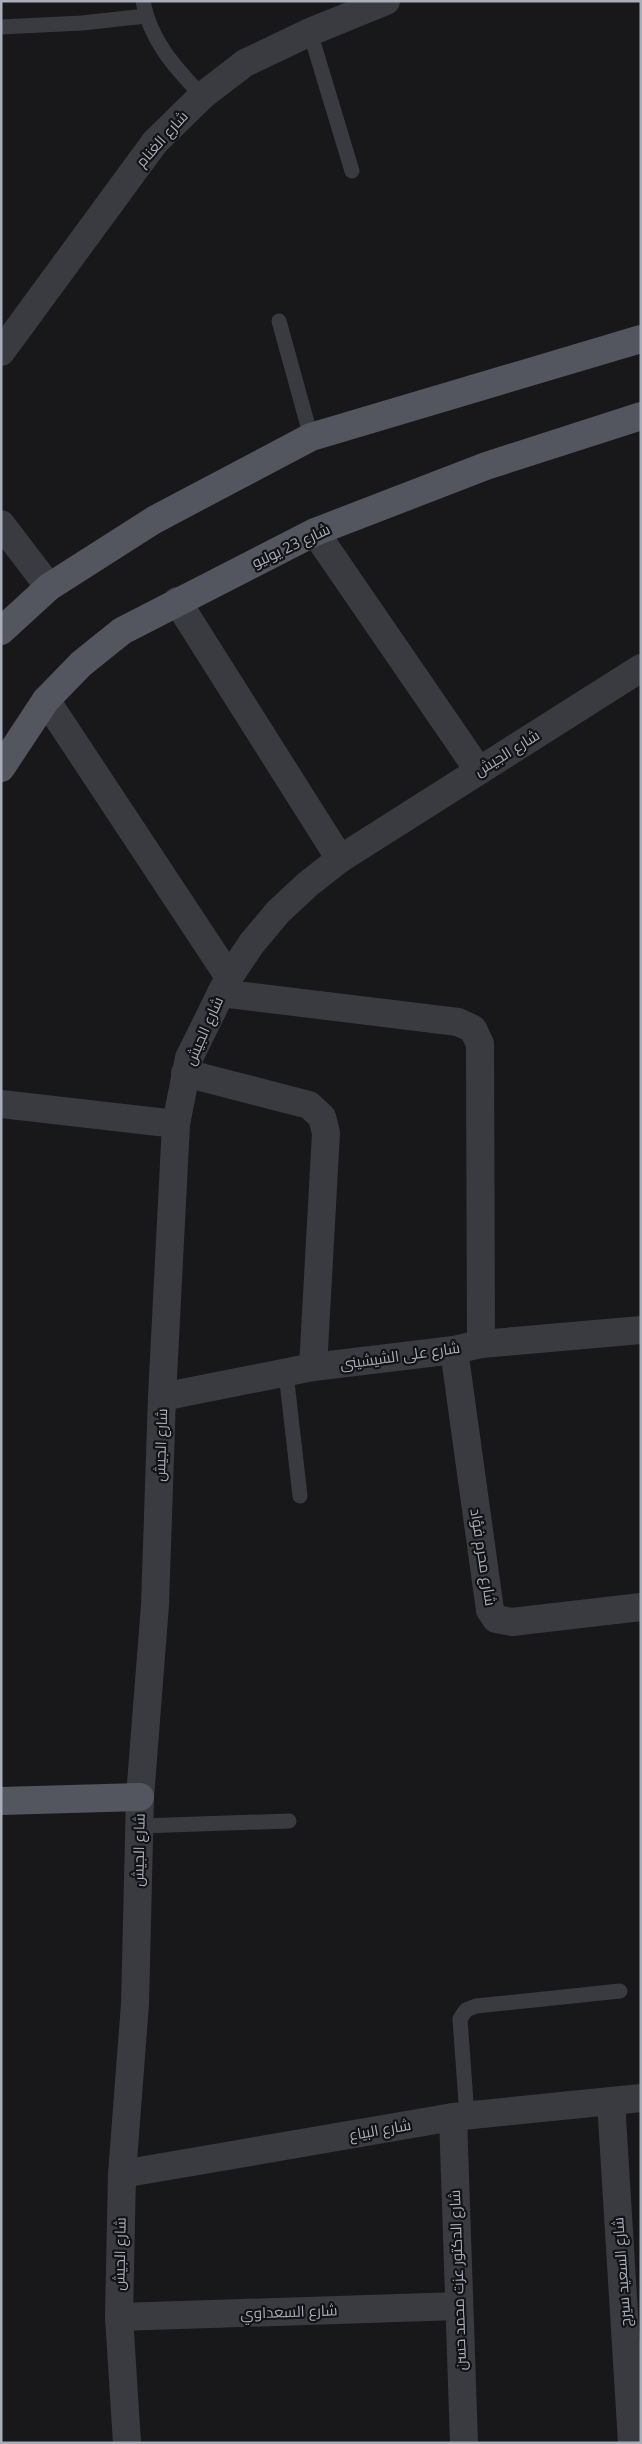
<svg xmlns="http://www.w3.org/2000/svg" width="642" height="2444" font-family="'Open Sans',Cairo,sans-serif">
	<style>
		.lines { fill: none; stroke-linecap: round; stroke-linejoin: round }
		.service { stroke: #3a3b41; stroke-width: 15 }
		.minor { stroke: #3a3b41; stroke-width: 28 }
		.tertiary { stroke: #3a3b41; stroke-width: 28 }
		.primary { stroke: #54565f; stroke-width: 28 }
		.labels { text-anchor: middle; stroke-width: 4.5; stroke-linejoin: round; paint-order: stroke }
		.street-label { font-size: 15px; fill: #a9aebb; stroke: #131315 }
	</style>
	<rect width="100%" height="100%" fill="#18181a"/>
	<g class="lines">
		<g class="service">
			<path d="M143,1C150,41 176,68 202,96"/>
			<polyline points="1,27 82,23 146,16"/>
			<polyline points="310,32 352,171"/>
			<polyline points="279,321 311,437"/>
			<polyline points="286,1373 300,1496"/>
			<polyline points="140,1826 289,1821"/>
			<polyline points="467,2116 460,2019 466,2010 476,2006 620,1991"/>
		</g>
		<g class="minor">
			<polyline points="1,352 155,142 202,96 245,63 310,32 386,1"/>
			<polyline points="1,524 49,587"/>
			<polyline points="315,532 479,771"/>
			<polyline points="177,601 340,859"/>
			<polyline points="46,700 229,977"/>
			<polyline points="221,993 458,1022 473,1029 480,1044 481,1344"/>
			<polyline points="185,1073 309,1105 322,1117 326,1133 313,1367"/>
			<polyline points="1,1104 176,1124"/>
			<polyline points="454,1350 490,1610 496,1619 512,1622 641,1607"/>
			<polyline points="611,2101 632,2443"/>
			<polyline points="453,2117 464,2443"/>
			<polyline points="122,2174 453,2117 641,2098"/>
			<polyline points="119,2317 459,2306"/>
		</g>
		<g class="tertiary">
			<polyline points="162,1397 313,1367 454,1350 481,1344 641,1330"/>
			<polyline points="127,2443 119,2317 122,2174 135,2004 140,1797 155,1605 162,1397 176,1124 189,1058 229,977 252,943 278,912 308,884 340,859 641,668"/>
		</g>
		<g class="primary">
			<polyline points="1,631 49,587 154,520 311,437 641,339"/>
			<polyline points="1,768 46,700 81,664 122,631 315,532 486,466 641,416"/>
			<polyline points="1,1801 140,1797"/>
		</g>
	</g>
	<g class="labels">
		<g class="street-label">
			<text transform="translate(162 139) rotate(-48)" y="5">شارع الغنام</text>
			<text transform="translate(291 546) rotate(-25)" y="5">شارع 23 يوليو</text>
			<text transform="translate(507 753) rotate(-32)" y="5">شارع الجيش</text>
			<text transform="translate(204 1031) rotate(-66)" y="5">شارع الجيش</text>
			<text transform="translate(400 1356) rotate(-8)" y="5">شارع على الشيشينى</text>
			<text transform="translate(161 1445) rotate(-88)" y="5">شارع الجيش</text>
			<text transform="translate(483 1557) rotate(81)" y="5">شارع محرم فؤاد</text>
			<text transform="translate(139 1850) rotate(-89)" y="5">شارع الجيش</text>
			<text transform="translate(380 2130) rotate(-10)" y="5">شارع البياع</text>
			<text transform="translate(120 2254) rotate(-89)" y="5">شارع الجيش</text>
			<text transform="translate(622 2272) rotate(-94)" y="5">شارع السعيد سيرج</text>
			<text transform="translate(458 2280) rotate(-92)" y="5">شارع الدكتور عزت محمد حسن</text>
			<text transform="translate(289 2312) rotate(-2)" y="5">شارع السعداوي</text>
		</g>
	</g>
	<rect width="642" height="2444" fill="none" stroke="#a9aebb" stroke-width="5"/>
</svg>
